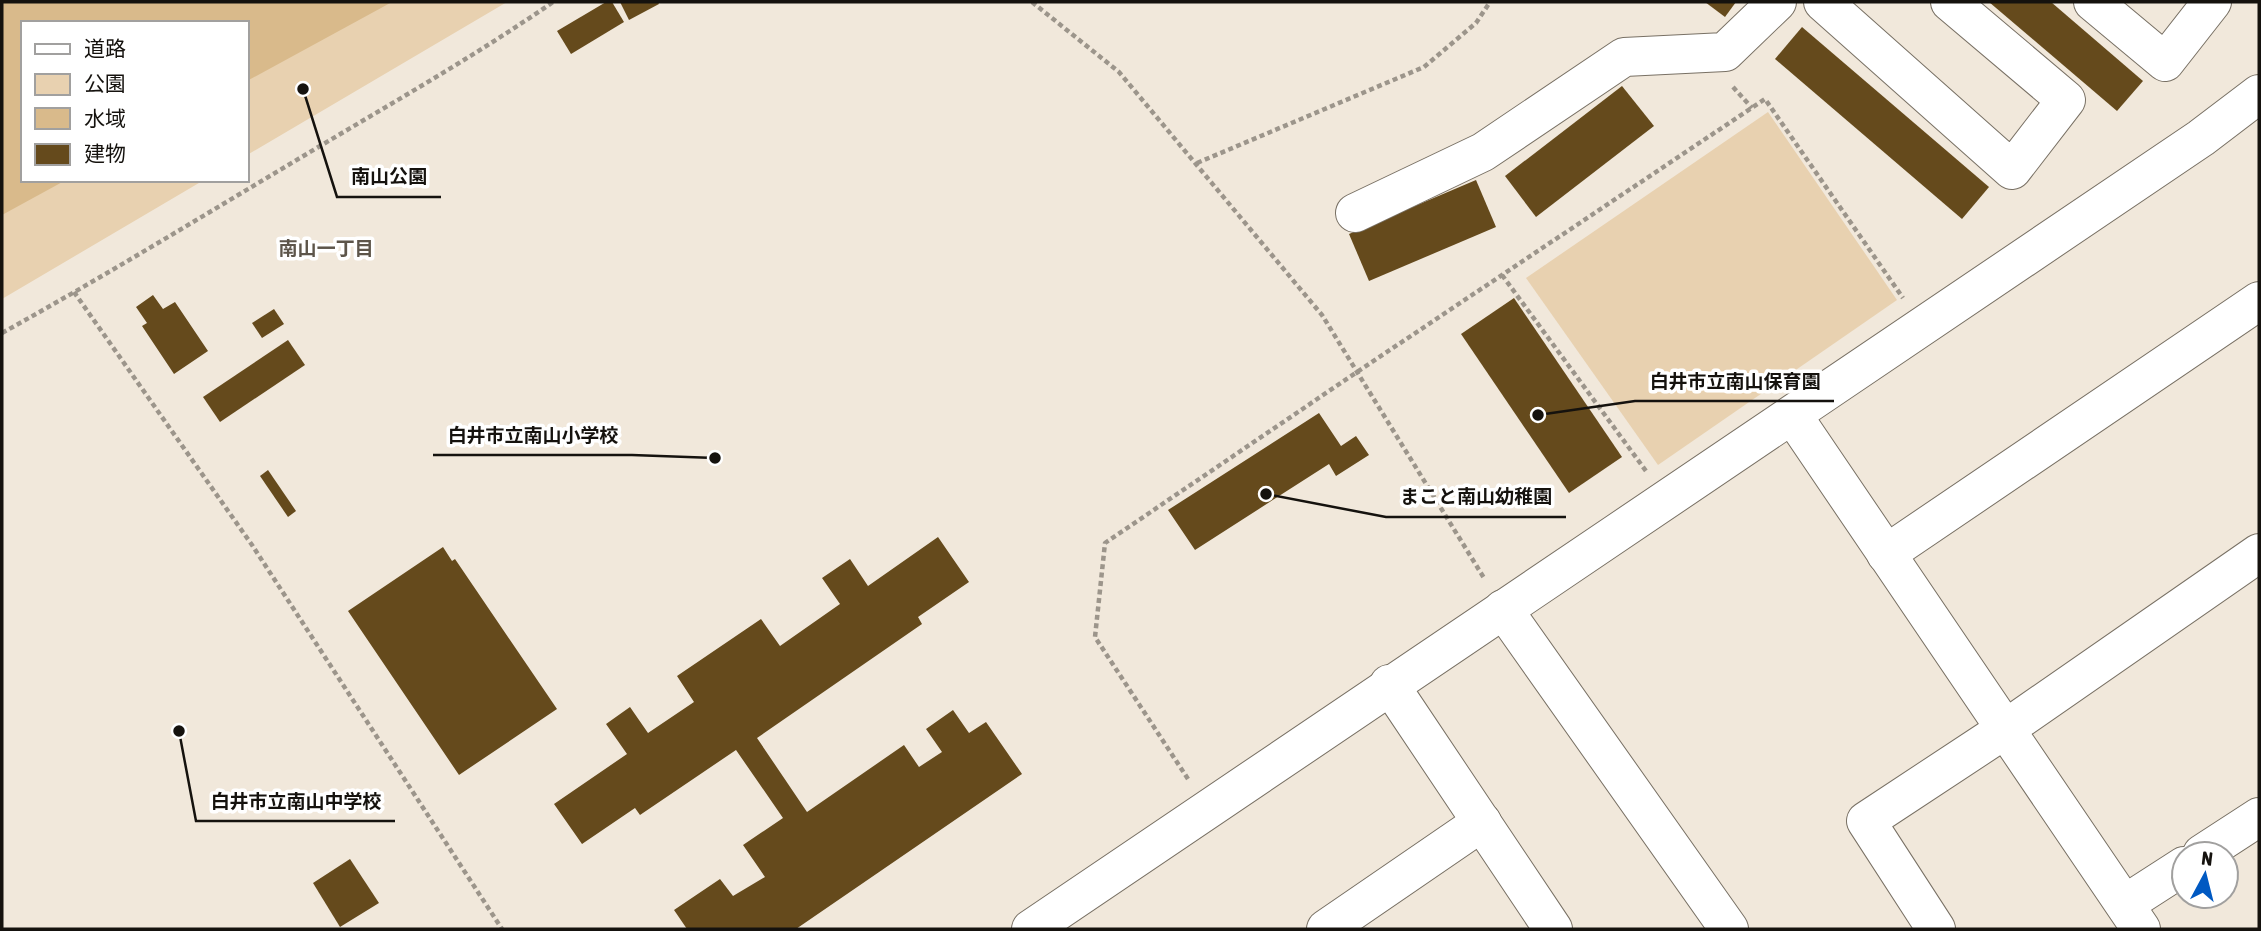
<svg xmlns="http://www.w3.org/2000/svg" width="2261" height="931" font-family="'Asap Condensed','Noto Sans JP',sans-serif">
	<style>
		.green { fill: #e8d1b0 }
		.water { fill: #d9ba8b }
		.building { fill: #654a1c }
		.lines { fill: none; stroke-linecap: round; stroke-linejoin: round }
		.minor-casing { stroke: #787064; stroke-width: 40 }
		.path { stroke: #9c958b; stroke-width: 4.5; stroke-dasharray: 5 3.5; stroke-linecap: butt }
		.minor { stroke: #fff; stroke-width: 38 }
		.labels { text-anchor: middle; stroke-width: 7; stroke-linejoin: round; paint-order: stroke }
		.neighbourhood-label { font-size: 19px; font-weight: bold; fill: #5d554a; stroke: #fff }
		.leader { fill: none; stroke: #15120e; stroke-width: 2.5 }
		.callout-dot { fill: #15120e; stroke: #fff; stroke-width: 2.5 }
		.callout-label { font-size: 19px; text-anchor: middle; font-weight: bold; fill: #15120e; stroke: #fff; stroke-width: 7; stroke-linejoin: round; paint-order: stroke }
	</style>
	<rect width="100%" height="100%" fill="#f1e8db"/>
	<g class="green">
		<polygon points="2,2 507,2 247,155 247,23 23,23 23,180 204,180 2,299"/>
		<polygon points="1768,112 1897,300 1658,465 1526,278"/>
	</g>
	<polygon class="water" points="2,2 392,2 247,81 247,23 23,23 23,180 66,180 2,215"/>
	<g class="building">
		<polygon points="606,2 612,2 624,22 571,54 557,31"/>
		<polygon points="620,2 658,2 659,4 629,20"/>
		<polygon points="1705,2 1736,2 1725,17"/>
		<polygon points="1989,2 2051,2 2143,81 2117,111"/>
		<polygon points="1802,27 1989,187 1962,219 1775,59"/>
		<polygon points="1622,86 1654,126 1536,217 1505,176"/>
		<polygon points="1476,180 1496,227 1369,281 1349,234"/>
		<polygon points="153,295 163,309 175,302 208,351 174,374 142,326 147,323 136,307"/>
		<polygon points="1514,298 1622,457 1569,493 1461,334"/>
		<polygon points="274,309 284,324 262,338 252,323"/>
		<polygon points="288,340 305,365 220,422 203,397"/>
		<polygon points="1319,413 1341,446 1356,436 1369,455 1336,476 1329,464 1195,550 1168,510"/>
		<polygon points="268,470 296,511 288,517 260,476"/>
		<polygon points="938,537 969,582 918,617 922,624 757,738 807,812 904,745 919,767 942,752 926,729 953,710 969,733 986,722 1022,774 796,929 687,929 674,910 720,879 733,896 765,877 743,845 783,818 736,750 640,815 635,808 582,844 554,804 627,754 606,724 630,707 648,733 694,702 677,676 761,619 780,646 840,604 822,578 850,559 868,586"/>
		<polygon points="443,547 452,561 455,559 557,709 459,775 348,611"/>
		<polygon points="350,859 379,903 340,927 313,883"/>
	</g>
	<g class="lines">
		<defs>
			<g id="minor">
				<polyline points="1823,2 2012,170 2066,100 1950,2"/>
				<polyline points="2093,2 2165,62 2212,2"/>
				<polyline points="1355,213 1483,152 1624,57 1725,52 1777,2"/>
				<polyline points="1793,416 2141,929"/>
				<polyline points="1886,554 2259,301"/>
				<polyline points="1503,609 1729,929"/>
				<polyline points="1389,684 1553,929"/>
				<polyline points="2202,854 2259,817"/>
				<polyline points="2125,904 2184,866"/>
				<path d="M1031,929C1420,664 1812,403 2201,138L2259,94"/>
				<polyline points="1326,929 1482,822"/>
				<polyline points="1936,929 1866,821 2004,730 2259,553"/>
			</g>
		</defs>
		<use href="#minor" class="minor-casing"/>
		<g class="path">
			<polyline points="1032,2 1119,72 1322,315 1484,578"/>
			<polyline points="1733,87 1752,108"/>
			<polyline points="1197,163 1424,67 1476,23 1490,2"/>
			<polyline points="1502,275 1646,471"/>
			<polyline points="74,292 252,545 502,929"/>
			<path d="M2,333C103,277 201,217 300,158C385,107 472,58 553,2"/>
			<polyline points="1188,779 1095,637 1105,543 1357,372 1765,99 1903,298"/>
		</g>
		<use href="#minor" class="minor"/>
	</g>
	<g class="labels">
		<g class="neighbourhood-label">
			<text x="326" y="255">南山一丁目</text>
		</g>
	</g>
	<path class="leader" d="M303 89L337 197H441M1538 415L1635 401H1834M715 458L632 455H433M1266 494L1386 517H1566M179 731L196 821H395"/>
	<g class="callout-dot">
		<circle cx="303" cy="89" r="7"/>
		<circle cx="1538" cy="415" r="7"/>
		<circle cx="715" cy="458" r="7"/>
		<circle cx="1266" cy="494" r="7"/>
		<circle cx="179" cy="731" r="7"/>
	</g>
	<g class="callout-label">
		<text x="389" y="183">南山公園</text>
		<text x="1735" y="388">白井市立南山保育園</text>
		<text x="533" y="442">白井市立南山小学校</text>
		<text x="1476" y="503">まこと南山幼稚園</text>
		<text x="296" y="808">白井市立南山中学校</text>
	</g>
	<rect width="2261" height="931" fill="none" stroke="#15120e" stroke-width="7"/>
	<rect x="21" y="21" width="228" height="161" fill="#ffffff" stroke="#a1a09f" stroke-width="2"/>
	<rect x="35" y="44" width="35" height="10" fill="#ffffff" stroke="#a1a09f" stroke-width="2"/>
	<text x="84" y="56" font-size="21" fill="#15120e">道路</text>
	<rect x="35" y="74" width="35" height="21" fill="#e8d1b0" stroke="#a1a09f" stroke-width="2"/>
	<text x="84" y="91" font-size="21" fill="#15120e">公園</text>
	<rect x="35" y="108" width="35" height="21" fill="#d9ba8b" stroke="#a1a09f" stroke-width="2"/>
	<text x="84" y="126" font-size="21" fill="#15120e">水域</text>
	<rect x="35" y="144" width="35" height="21" fill="#654a1c" stroke="#a1a09f" stroke-width="2"/>
	<text x="84" y="161" font-size="21" fill="#15120e">建物</text>
	<g transform="translate(2205 875) rotate(7)"><circle r="33" fill="#ffffff" stroke="#a1a09f" stroke-width="2"/>
	<path d="M0-5L12 26L0 18L-12 26Z" fill="#0059c2"/>
	<text y="-10" font-size="19" font-weight="bold" text-anchor="middle" fill="#15120e">N</text>
	</g>
</svg>
